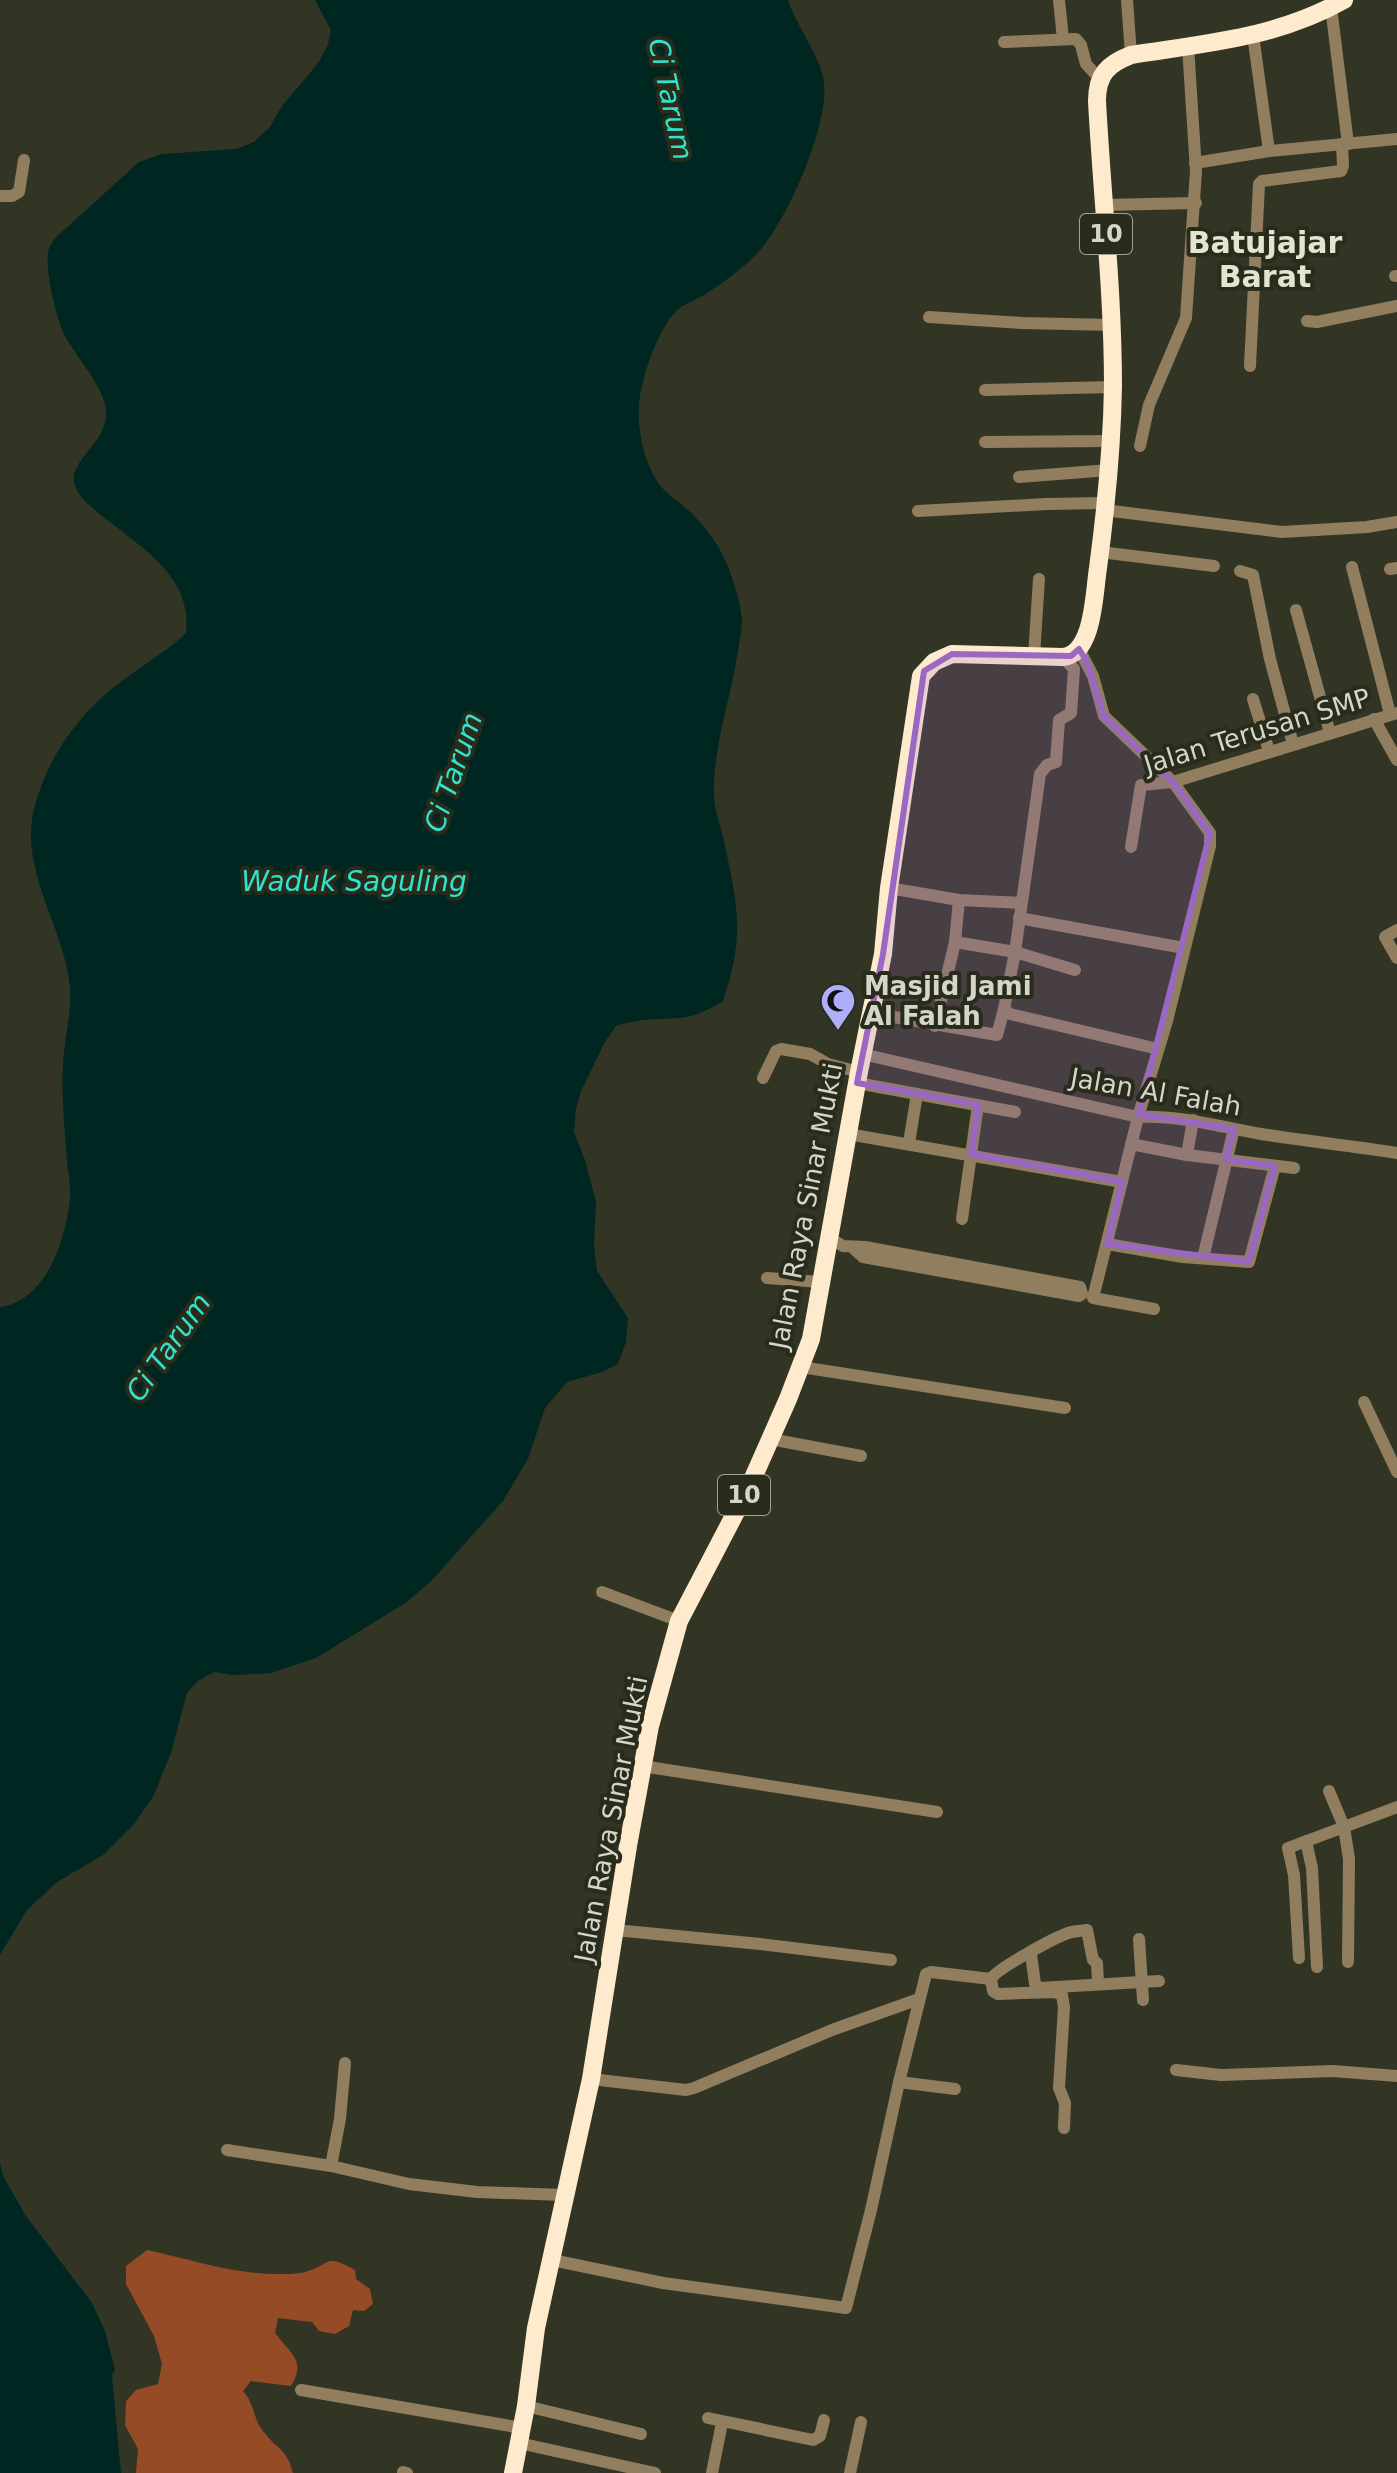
<svg xmlns="http://www.w3.org/2000/svg" width="1397" height="2473" font-family="'DejaVu Sans',sans-serif">
	<style>
		.forest { fill: #954c26 }
		.water { fill: #002621 }
		.lines { fill: none; stroke-linecap: round; stroke-linejoin: round }
		.minor { stroke: #917e5f; stroke-width: 12 }
		.highway { stroke: #feebcd; stroke-width: 18 }
		.marked { fill: #9a68c3; fill-opacity: 0.2; stroke: #9a68c3; stroke-width: 6; stroke-linejoin: round }
		.labels { text-anchor: middle; stroke-width: 8; stroke-linejoin: round; paint-order: stroke }
		.shield { fill: #292b1b; stroke: #a1a396; stroke-width: 2 }
		.shield-label { font-size: 24px; font-weight: bold; fill: #d4d6cb }
		.street-label { font-size: 26px; fill: #d4d6cb; stroke: #292b1b }
		.poi-label { font-size: 26px; font-weight: bold; fill: #d4d6cb; stroke: #292b1b; text-anchor: start }
		.water-label { font-size: 28px; font-style: italic; fill: #2ee4cd; stroke: #292b1b }
		.quarter-label { font-size: 30px; font-weight: bold; fill: #e2e5d0; stroke: #292b1b }
	</style>
	<rect width="100%" height="100%" fill="#333524"/>
	<path class="forest" d="M147,2250C190,2259 235,2275 280,2274C288,2274 298,2274 305,2272C333,2264 324,2253 355,2270L356,2279L370,2289L373,2304L364,2311L353,2310L349,2326L335,2334L319,2331L312,2322L278,2318L275,2333C290,2353 307,2361 291,2386L251,2381L243,2391C254,2402 253,2419 263,2431C277,2450 286,2447 293,2473H136L138,2449L125,2425L126,2401L136,2390L158,2384L162,2364L154,2336L126,2284V2266Z"/>
	<g class="water">
		<path d="M315,0H788C796,26 822,58 824,83C829,124 788,219 760,250C745,267 723,283 704,295C696,300 684,304 677,310C658,329 641,378 639,405C637,432 645,469 664,490C671,497 680,502 687,509C703,524 718,543 726,562C733,579 741,603 742,621C742,630 739,642 738,651C731,698 713,746 714,794C714,811 721,825 724,841C738,907 745,935 723,1001C710,1009 697,1016 681,1018C658,1020 638,1018 616,1026L605,1042L581,1091L576,1109L574,1132L585,1160L596,1202L594,1245L597,1271L628,1318L626,1342L618,1364L602,1372L567,1382L545,1408L528,1459L503,1501L433,1579L407,1602L316,1658L271,1673L233,1675L214,1672L198,1681L187,1693L171,1753L153,1797L134,1824L103,1855L57,1882L27,1910L0,1955V1307C47,1301 66,1238 70,1198C71,1186 68,1173 67,1162C65,1130 61,1097 63,1065C64,1039 72,1013 70,987C64,925 17,869 35,805C46,765 69,728 100,699C126,674 160,658 186,633C194,569 126,540 87,503C45,462 119,449 104,401C98,381 77,357 66,338C57,322 43,266 49,248C51,244 53,241 55,238L139,162L162,154L236,149L254,142L270,127L282,106L319,62L328,44L331,30Z"/>
		<polygon points="0,2163 3,2176 26,2216 92,2303 105,2331 115,2370 112,2375 121,2473 0,2473"/>
	</g>
	<g class="lines">
		<g class="minor">
			<polyline points="1059,0 1063,39"/>
			<polyline points="1127,0 1131,55"/>
			<polyline points="1331,7 1348,144"/>
			<polyline points="1253,35 1269,151"/>
			<polyline points="1004,42 1076,39 1081,45 1086,64 1099,78"/>
			<polyline points="1195,163 1269,151 1397,139"/>
			<polyline points="0,196 12,196 19,192 24,160"/>
			<polyline points="1104,205 1196,203"/>
			<polyline points="1395,276 1397,276"/>
			<polyline points="929,317 1022,323 1112,325"/>
			<polyline points="1307,321 1317,322 1397,306"/>
			<polyline points="1250,366 1259,184 1262,181 1341,171 1343,166 1342,144"/>
			<polyline points="985,390 1113,387"/>
			<polyline points="985,442 1111,441"/>
			<polyline points="1140,446 1149,405 1186,318 1196,171 1188,46"/>
			<polyline points="1019,477 1109,470"/>
			<polyline points="1104,510 1282,532 1367,527 1397,522"/>
			<polyline points="918,511 1046,504 1104,503"/>
			<polyline points="1100,552 1214,566"/>
			<polyline points="1352,567 1390,714"/>
			<polyline points="1390,569 1397,568"/>
			<polyline points="1240,571 1253,575 1270,659 1293,744"/>
			<polyline points="1296,610 1330,733"/>
			<polyline points="1079,649 1093,676 1104,716 1173,782 1210,833 1210,846 1167,1021 1138,1117 1093,1298 1154,1309"/>
			<polyline points="1034,656 1039,579"/>
			<polyline points="1253,699 1269,751"/>
			<polyline points="1374,719 1397,760"/>
			<polyline points="1131,847 1141,785 1173,782 1397,713"/>
			<polyline points="889,888 959,900 1021,903"/>
			<polyline points="1019,918 1184,948"/>
			<polyline points="1397,930 1385,937 1397,958"/>
			<polyline points="955,942 1015,952 1075,970"/>
			<polyline points="1004,1009 1015,952 1040,774 1047,765 1056,762 1059,720 1071,713 1074,669 1063,657"/>
			<polyline points="871,1013 997,1035 1004,1009 1010,1014 1158,1049"/>
			<polyline points="935,1026 955,942 959,900"/>
			<path d="M862,1054L1138,1117C1180,1115 1220,1127 1261,1134C1306,1141 1352,1146 1397,1153"/>
			<polyline points="763,1078 776,1051 781,1049 810,1054 828,1064 859,1072"/>
			<polyline points="857,1083 1015,1112"/>
			<polyline points="848,1134 1122,1182"/>
			<polyline points="909,1143 917,1094"/>
			<polyline points="1131,1144 1187,1155 1294,1168"/>
			<polyline points="1187,1155 1193,1120"/>
			<polyline points="962,1219 978,1105"/>
			<polyline points="829,1238 843,1246 865,1247 1080,1287 1082,1294 1079,1296 863,1257 853,1248"/>
			<polyline points="1107,1244 1183,1257 1249,1262 1275,1166"/>
			<polyline points="1203,1258 1234,1129"/>
			<polyline points="767,1278 820,1282"/>
			<polyline points="801,1367 1065,1408"/>
			<polyline points="1364,1402 1397,1472"/>
			<polyline points="770,1439 861,1456"/>
			<polyline points="602,1592 679,1621"/>
			<polyline points="642,1766 937,1812"/>
			<polyline points="1329,1791 1344,1827 1397,1807"/>
			<polyline points="1306,1841 1312,1868 1317,1967"/>
			<polyline points="615,1930 760,1944 891,1960"/>
			<polyline points="1139,1939 1143,2000"/>
			<polyline points="1031,1954 1035,1984 1039,1988 1159,1981"/>
			<polyline points="1299,1958 1294,1875 1288,1848 1344,1827 1349,1859 1348,1962"/>
			<polyline points="1176,2070 1221,2075 1333,2071 1397,2076"/>
			<polyline points="591,2079 686,2090 694,2088 832,2030 919,1999"/>
			<polyline points="899,2082 955,2089"/>
			<path d="M1064,2128L1065,2103L1059,2088L1064,2007L1062,1995L1055,1992L998,1994L993,1991L991,1979C996,1969 1054,1938 1068,1933C1074,1931 1080,1931 1087,1930L1093,1960L1097,1963L1098,1983"/>
			<polyline points="227,2150 331,2166 340,2119 345,2063"/>
			<polyline points="331,2166 409,2184 477,2192 564,2195"/>
			<polyline points="552,2260 663,2283 846,2308 871,2210 899,2082 926,1974 931,1972 991,1979"/>
			<polyline points="301,2390 522,2428"/>
			<polyline points="526,2406 641,2434"/>
			<polyline points="708,2418 813,2440 820,2436 824,2420"/>
			<polyline points="519,2443 655,2473"/>
			<polyline points="403,2472 407,2473"/>
			<polyline points="712,2473 722,2423"/>
			<polyline points="850,2473 861,2422"/>
		</g>
		<path class="highway" d="M513,2473L526,2406L536,2328L591,2079L628,1846L650,1726L679,1621L750,1485L788,1399L811,1339L859,1072L883,954L889,888L921,676L934,662L952,654L1063,657C1094,654 1094,592 1098,568C1106,508 1112,447 1113,386C1113,291 1102,196 1097,101C1097,74 1108,64 1131,55C1206,43 1277,38 1344,0"/>
	</g>
	<path class="marked" d="M1079,649L1087,662L1104,716L1173,782L1210,833L1139,1114L1234,1129L1226,1159L1275,1166L1249,1262L1107,1244L1122,1182L971,1154L978,1105L857,1083L883,954L924,671L952,654L1071,656Z"/>
	<defs>
		<symbol id="mosque-pin" viewBox="-11 -11 22 30"><path d="M0 17L-7.5 6A9.5 9.5 0 1 1 7.5 6Z" fill="#aeaefa" stroke="#292b1b"/><path d="M3.5-4.9A6 6 0 1 0 3.5 4.9A5 5 0 1 1 3.5-4.9Z" fill="#111"/></symbol>
	</defs>
	<g fill-rule="evenodd">
		<use href="#mosque-pin" x="818" y="981" width="40" height="54"/>
	</g>
	<g class="labels">
		<g class="shield">
			<rect x="1080" y="214" width="52" height="40" rx="6"/>
			<rect x="718" y="1475" width="52" height="40" rx="6"/>
		</g>
		<g class="shield-label">
			<text x="1106" y="242">10</text>
			<text x="744" y="1503">10</text>
		</g>
		<g class="street-label">
			<text transform="translate(1257 731) rotate(-17)" y="9">Jalan Terusan SMP</text>
			<text transform="translate(1156 1092) rotate(10)" y="9">Jalan Al Falah</text>
			<text transform="translate(806 1206) rotate(-79)" y="9">Jalan Raya Sinar Mukti</text>
			<text transform="translate(611 1819) rotate(-79)" y="9">Jalan Raya Sinar Mukti</text>
		</g>
		<g class="poi-label">
			<text x="864" y="995">Masjid Jami<tspan x="864" dy="30">Al Falah</tspan></text>
		</g>
		<g class="water-label">
			<text transform="translate(671 99) rotate(78)" y="10">Ci Tarum</text>
			<text transform="translate(453 772) rotate(-71)" y="10">Ci Tarum</text>
			<text x="354" y="891">Waduk Saguling</text>
			<text transform="translate(168 1347) rotate(-55)" y="10">Ci Tarum</text>
		</g>
		<g class="quarter-label">
			<text x="1265" y="253">Batujajar<tspan x="1265" dy="34">Barat</tspan></text>
		</g>
	</g>
</svg>
